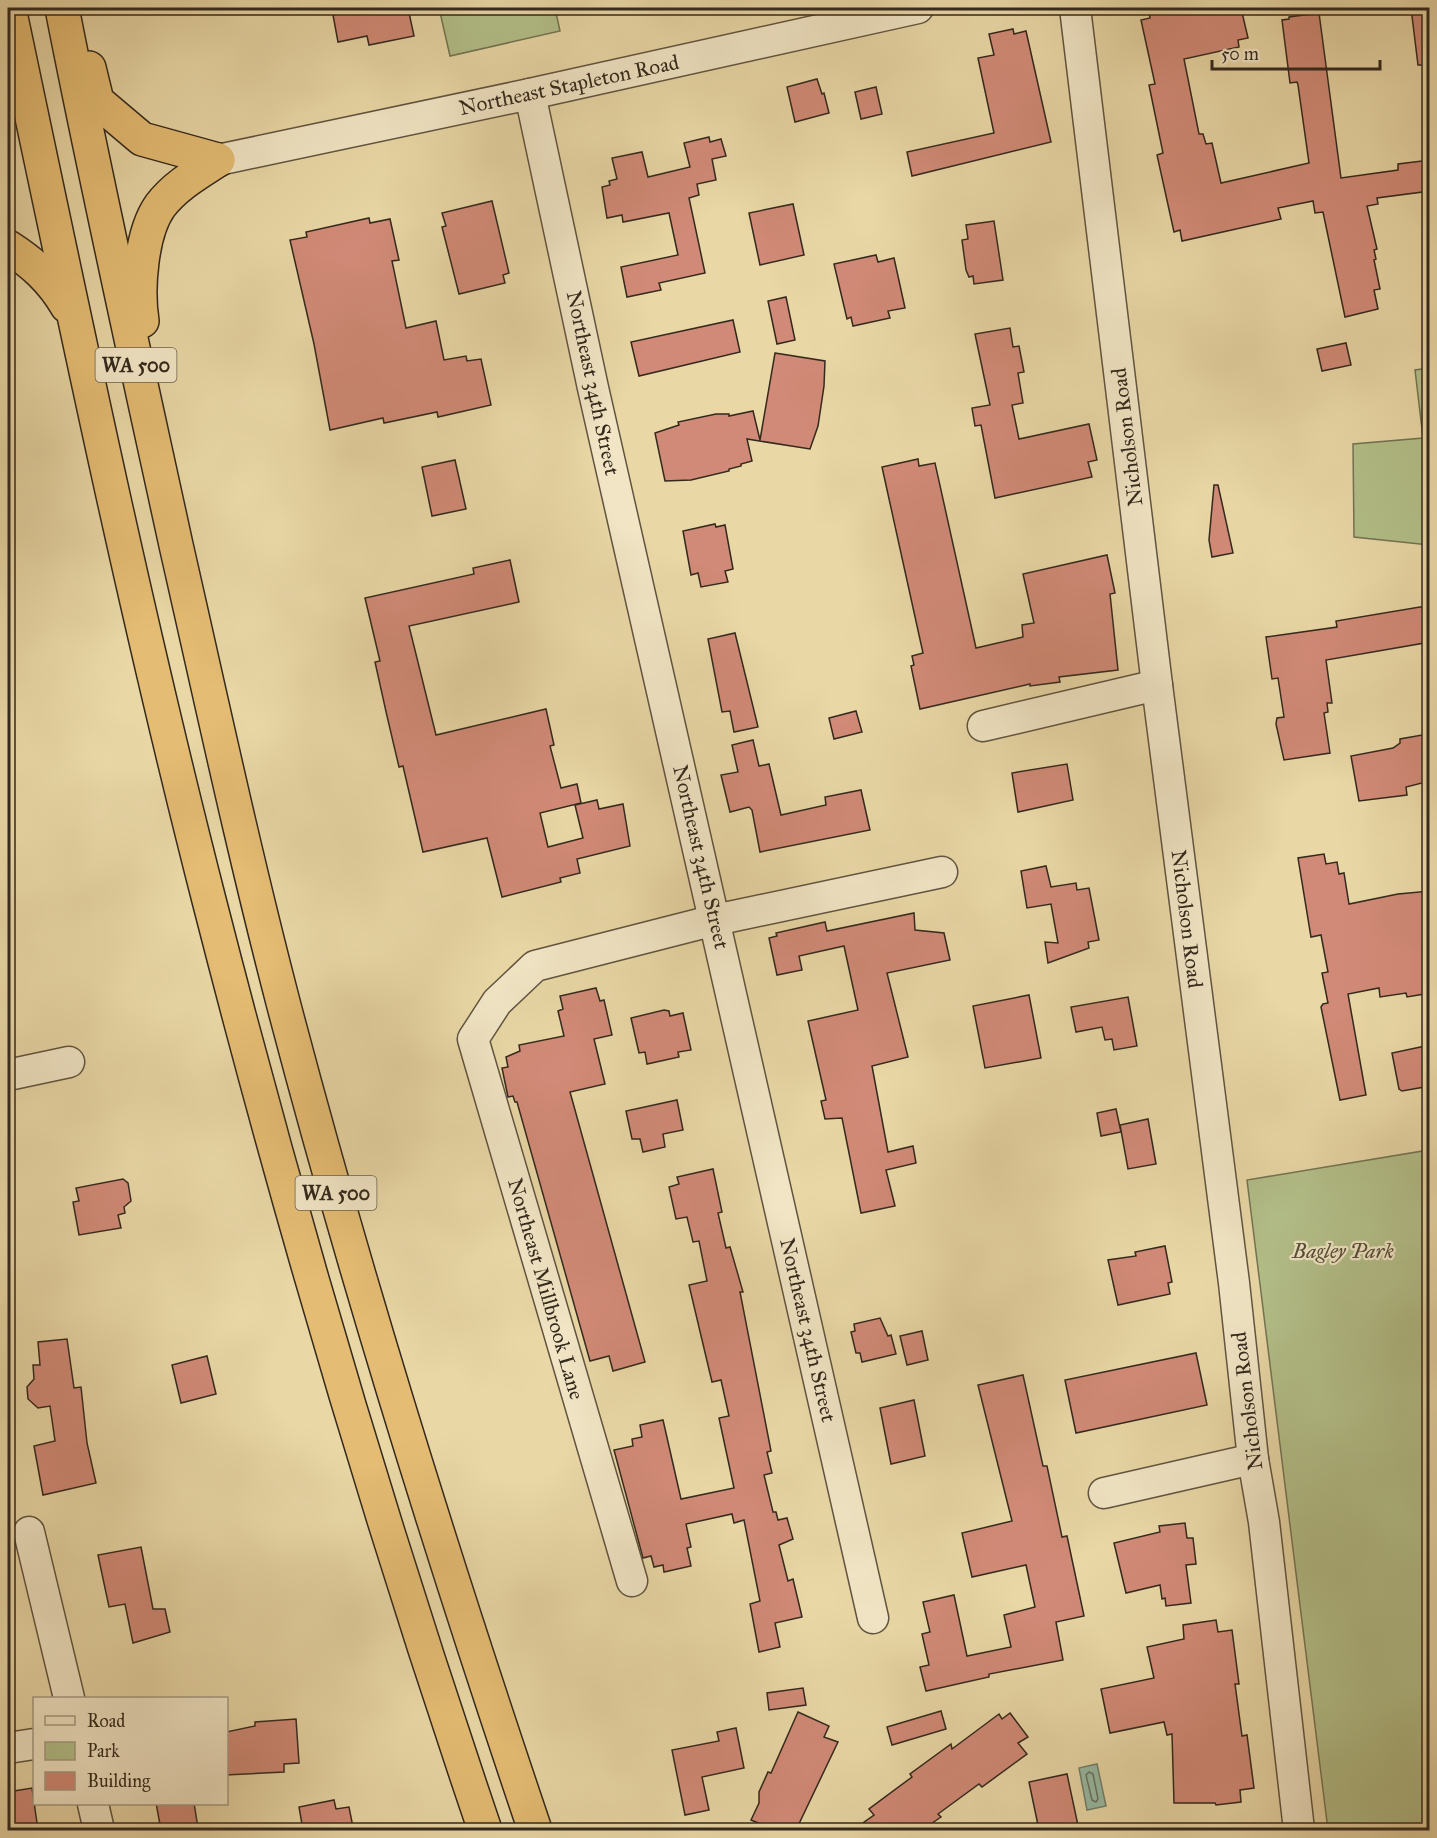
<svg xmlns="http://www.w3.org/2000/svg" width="1437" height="1838" font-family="'IM FELL Great Primer',serif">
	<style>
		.green { fill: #b3bf89; stroke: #737453; stroke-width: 1.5 }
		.water { fill: #98baa3; stroke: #70806d; stroke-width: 1.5 }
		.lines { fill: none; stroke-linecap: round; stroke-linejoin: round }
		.shore { stroke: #667260; stroke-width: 1.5 }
		.building { fill: #d18a77; stroke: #33291d; stroke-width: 1.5 }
		.minor-casing { stroke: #60543f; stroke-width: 33 }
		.highway-casing { stroke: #33291d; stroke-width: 36 }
		.minor { stroke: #f1e5c5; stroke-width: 30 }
		.highway { stroke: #e4bc73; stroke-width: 33 }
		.labels { text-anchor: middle; stroke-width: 4.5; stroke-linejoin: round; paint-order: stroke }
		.shield { fill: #f1e5c5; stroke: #6c614f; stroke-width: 1.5 }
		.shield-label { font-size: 20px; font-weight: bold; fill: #33291d }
		.street-label { font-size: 21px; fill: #33291d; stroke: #f1e5c5 }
		.park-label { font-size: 21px; font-style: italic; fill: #534e38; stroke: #f1e5c5 }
	</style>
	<rect width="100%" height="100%" fill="#e9d7a6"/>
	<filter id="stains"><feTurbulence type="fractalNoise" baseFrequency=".00333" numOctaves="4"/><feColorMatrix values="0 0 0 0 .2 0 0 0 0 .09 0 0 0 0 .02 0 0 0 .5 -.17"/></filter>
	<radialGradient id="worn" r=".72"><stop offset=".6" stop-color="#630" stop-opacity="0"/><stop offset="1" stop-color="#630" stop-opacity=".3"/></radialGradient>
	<g class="green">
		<polygon points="439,8 555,8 560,31 450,56"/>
		<polygon points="1429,368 1429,545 1354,537 1353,444 1423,438 1415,370"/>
		<polygon points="1429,1150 1429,1830 1328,1830 1247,1180"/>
	</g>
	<polygon class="water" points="1097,1764 1106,1806 1087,1810 1079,1768"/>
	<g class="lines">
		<polygon class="shore" points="1089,1772 1093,1774 1098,1799 1096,1802 1092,1800 1086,1775"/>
	</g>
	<g class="building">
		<polygon points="359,8 408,8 414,36 369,45 367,36 338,42 333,15"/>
		<polygon points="1171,8 1241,8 1248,38 1238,40 1239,47 1184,59 1199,134 1203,134 1206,144 1212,143 1221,183 1309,163 1298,85 1297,82 1290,83 1282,20 1289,19 1289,17 1319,13 1341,178 1398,170 1398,164 1430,160 1430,191 1377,198 1378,204 1367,206 1377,249 1374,250 1376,259 1374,260 1380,289 1374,290 1378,309 1345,317 1323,212 1315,213 1313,201 1278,208 1281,219 1182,241 1180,230 1174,232 1157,155 1163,153 1149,85 1155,84 1141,20 1150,18 1149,12"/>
		<polygon points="1411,8 1430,8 1430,65 1418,65"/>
		<polygon points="1013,29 1014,34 1026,31 1051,142 912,176 907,152 994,133 978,58 994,55 989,34"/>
		<polygon points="817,79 822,94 824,93 829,113 795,122 787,87"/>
		<polygon points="876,87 882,114 861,119 855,92"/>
		<polygon points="709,137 710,142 721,139 726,156 712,159 716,180 697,184 699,195 689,198 705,273 659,283 661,290 627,297 621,267 678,255 669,213 623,222 622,215 607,218 602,187 610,185 609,181 617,179 612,158 642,152 648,177 690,167 684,143"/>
		<polygon points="492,201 509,273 503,275 505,283 459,294 442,227 446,226 442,213"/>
		<polygon points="793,204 804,255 760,265 749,213"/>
		<polygon points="369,218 370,223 390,219 399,260 392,261 406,328 436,321 444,360 466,356 467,361 481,359 491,405 438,417 437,412 384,423 383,418 330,430 314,344 290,240 307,237 306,232"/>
		<polygon points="994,221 1003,280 974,284 973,276 969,277 966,270 962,240 968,239 966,225"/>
		<polygon points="876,255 878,262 894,258 905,308 888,311 890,318 853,326 851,317 847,319 834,264"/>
		<polygon points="786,297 795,340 777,344 768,301"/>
		<polygon points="733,320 740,352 639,376 631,342"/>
		<polygon points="1010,328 1013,347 1019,346 1024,372 1018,373 1023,403 1012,405 1019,439 1089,424 1097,460 1088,462 1092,477 995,498 981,425 975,426 972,408 990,405 975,334"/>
		<polygon points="1346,343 1351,365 1322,371 1317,349"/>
		<polygon points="775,353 825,361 824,386 818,426 810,449 747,439 752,461 741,464 741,466 729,469 729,471 691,480 665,481 655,433 679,425 678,422 716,414 729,414 729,416 753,411 760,440"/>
		<polygon points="918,459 919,466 935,463 976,648 1023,637 1022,625 1034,623 1023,574 1107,555 1115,593 1110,594 1118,670 1059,677 1060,682 1030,686 1030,684 920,709 911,666 914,665 912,656 923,653 882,467"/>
		<polygon points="455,460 466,509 432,516 422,467"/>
		<polygon points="1214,485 1218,485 1233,553 1212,557 1209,540"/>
		<polygon points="715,524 716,527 725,525 733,569 725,571 728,582 701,587 698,573 691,575 683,531"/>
		<polygon points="510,560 519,602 409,626 436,735 546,709 554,745 550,746 561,788 577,784 581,803 540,813 548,847 583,838 575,805 597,800 599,809 623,804 630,846 577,859 580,873 560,878 561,882 502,897 487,838 423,852 403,766 399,767 387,716 375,662 380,661 365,598 474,574 473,568"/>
		<polygon points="1420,607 1430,607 1430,642 1326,660 1332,703 1327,703 1328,712 1324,713 1330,753 1284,760 1276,724 1277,718 1284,717 1278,678 1272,679 1266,637 1337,627 1336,621"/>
		<polygon points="735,633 758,727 734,732 730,711 722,712 708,639"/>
		<polygon points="856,711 862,732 834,739 829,718"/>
		<polygon points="1422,735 1423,739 1430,738 1430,781 1406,787 1407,795 1359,801 1351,756 1393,748 1400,743 1400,739"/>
		<polygon points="753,740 759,766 769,764 781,815 826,805 825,797 861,790 870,830 760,852 752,810 749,807 730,812 721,775 738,772 732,745"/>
		<polygon points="1067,764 1073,800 1018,812 1012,773"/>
		<polygon points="1324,854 1326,864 1337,862 1339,874 1344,873 1349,904 1398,894 1430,891 1430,993 1407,997 1406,993 1380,997 1379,988 1348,994 1366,1095 1340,1100 1321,1007 1323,1004 1328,1003 1322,973 1328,972 1321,935 1311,937 1298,858"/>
		<polygon points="1046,866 1051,887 1076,883 1077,890 1089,888 1099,940 1088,942 1089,948 1048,963 1045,942 1058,943 1051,904 1027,908 1021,871"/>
		<polygon points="914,913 915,930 944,933 950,960 887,973 908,1057 872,1066 888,1152 913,1146 916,1163 886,1170 895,1206 861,1213 842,1118 825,1119 821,1101 826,1100 808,1021 858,1010 844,946 799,956 802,970 777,975 769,938 777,936 776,933 825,922 827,931"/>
		<polygon points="596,988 600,1001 604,1000 612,1035 594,1039 605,1084 570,1092 645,1362 613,1371 609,1356 590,1361 517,1102 515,1102 513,1096 508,1097 502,1068 508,1067 506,1057 520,1051 519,1045 564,1036 558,1011 563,1009 560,996"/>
		<polygon points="1029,995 1041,1058 985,1068 973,1006"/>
		<polygon points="1128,997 1137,1046 1114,1050 1112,1039 1105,1040 1102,1027 1076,1032 1071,1007"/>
		<polygon points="664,1010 669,1011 670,1016 683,1013 691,1050 678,1052 679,1057 647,1064 645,1052 639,1053 631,1018"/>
		<polygon points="1430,1045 1430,1086 1402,1091 1399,1089 1392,1053"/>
		<polygon points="677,1100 683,1130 663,1134 665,1147 643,1152 640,1139 632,1139 626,1111"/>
		<polygon points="1116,1109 1121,1132 1101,1136 1097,1113"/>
		<polygon points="1148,1119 1156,1164 1128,1169 1120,1125"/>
		<polygon points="713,1169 722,1212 718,1213 726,1248 730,1247 743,1292 740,1292 771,1451 767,1452 772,1473 764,1475 773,1512 776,1512 778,1520 787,1518 793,1539 779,1545 788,1581 793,1579 802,1617 775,1623 780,1647 759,1652 750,1604 760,1601 744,1520 734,1523 732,1514 686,1524 691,1547 687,1548 691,1566 664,1572 663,1565 654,1567 651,1556 643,1558 614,1450 633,1446 632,1439 642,1437 640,1425 663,1420 681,1499 734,1488 719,1418 729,1416 721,1380 712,1382 689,1285 707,1281 699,1241 693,1242 687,1217 676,1219 669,1187 679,1184 677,1177"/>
		<polygon points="123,1179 128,1183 131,1201 124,1207 125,1213 118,1215 121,1228 79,1235 73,1202 79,1201 76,1188"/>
		<polygon points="1165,1246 1172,1282 1168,1283 1170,1294 1118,1305 1108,1260 1136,1256 1135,1252"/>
		<polygon points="880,1318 888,1336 891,1335 896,1354 862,1362 860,1353 856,1353 851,1332 855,1331 854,1324"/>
		<polygon points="922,1331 928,1360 907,1365 900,1336"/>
		<polygon points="67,1339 74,1388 81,1387 87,1443 96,1483 43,1495 34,1446 55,1441 50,1406 38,1408 28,1399 27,1387 34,1379 33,1365 40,1365 38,1342"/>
		<polygon points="1196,1353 1207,1405 1076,1433 1065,1380"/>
		<polygon points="207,1356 216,1394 181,1403 172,1365"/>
		<polygon points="1023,1375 1043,1466 1047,1466 1062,1537 1067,1536 1084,1616 1056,1622 1063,1660 989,1674 989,1677 926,1691 920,1667 929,1665 922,1634 930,1632 923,1602 954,1595 967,1656 1011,1647 1004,1615 1035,1607 1026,1565 972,1577 962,1533 1012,1521 978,1385"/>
		<polygon points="914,1400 925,1456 891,1464 880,1408"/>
		<polygon points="1185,1523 1187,1538 1193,1538 1196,1564 1186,1565 1191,1603 1166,1606 1165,1598 1162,1599 1160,1585 1126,1593 1114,1543 1160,1532 1159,1526"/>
		<polygon points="141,1547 153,1609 165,1609 170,1632 133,1643 125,1604 109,1607 98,1555"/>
		<polygon points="1216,1620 1218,1632 1232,1630 1239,1684 1235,1684 1242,1736 1247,1735 1254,1788 1240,1790 1241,1802 1216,1805 1215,1803 1174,1803 1172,1734 1167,1735 1164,1722 1110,1733 1101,1689 1154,1678 1147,1647 1184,1639 1183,1625"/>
		<polygon points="803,1688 806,1705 769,1710 767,1693"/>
		<polygon points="941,1711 946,1729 892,1745 887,1727"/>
		<polygon points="798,1712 829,1726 824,1737 838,1742 796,1830 775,1830 751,1820 759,1803 759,1792 768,1772 771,1773"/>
		<polygon points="1010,1713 1028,1737 1018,1743 1027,1754 982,1787 979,1784 938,1814 941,1817 922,1830 853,1830 874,1815 869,1809 912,1777 910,1774 951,1744 952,1749 999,1714 1002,1719"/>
		<polygon points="296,1719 299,1763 284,1764 284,1772 226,1775 226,1732 255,1726 255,1722"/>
		<polygon points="736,1728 744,1768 702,1777 709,1810 685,1815 672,1750 719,1741 717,1732"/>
		<polygon points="1067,1774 1079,1830 1039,1830 1029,1782"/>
		<polygon points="32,1788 38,1830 8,1830 8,1792"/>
		<polygon points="334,1800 336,1809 349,1807 353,1827 332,1830 303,1830 299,1807"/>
		<polygon points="156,1803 194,1803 198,1828 161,1830"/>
	</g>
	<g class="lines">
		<defs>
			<g id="minor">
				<polyline points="1075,8 1157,685 1234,1283 1253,1459 1264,1522 1299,1830"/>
				<polyline points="530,94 593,388 873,1618"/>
				<polyline points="218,160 530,94 918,8"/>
				<polyline points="983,726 1157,685"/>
				<polyline points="8,1075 69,1062"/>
				<polyline points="1104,1493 1253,1459"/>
				<polyline points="29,1532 69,1698"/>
				<polyline points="632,1581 473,1039 497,1002 535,966 715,920 942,872"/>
				<polyline points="8,1748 34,1744"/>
				<polyline points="93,1804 99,1830"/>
			</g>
			<g id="highway">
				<path d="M9,8C72,307 134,608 210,904C290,1217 381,1525 485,1830"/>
				<path d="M62,8C97,187 137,366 176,545C211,699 244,853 284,1006C357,1284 443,1558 535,1830"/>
				<polyline points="89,68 97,101 142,139 218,160"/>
				<path d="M8,247C33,263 52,280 67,306"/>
				<path d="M142,321C137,289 141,233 160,206C175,186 198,173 218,160"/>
			</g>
		</defs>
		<use href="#minor" class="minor-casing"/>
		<use href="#highway" class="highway-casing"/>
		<use href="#minor" class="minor"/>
		<use href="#highway" class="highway"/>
	</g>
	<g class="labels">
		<g class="shield">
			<rect x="95.5" y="348" width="81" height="34" rx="4.5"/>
			<rect x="295.5" y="1176" width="81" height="34" rx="4.5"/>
		</g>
		<g class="shield-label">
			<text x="136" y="372">WA 500</text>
			<text x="336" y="1200">WA 500</text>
		</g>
		<g class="street-label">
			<text transform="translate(569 85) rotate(-12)" y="7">Northeast Stapleton Road</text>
			<text transform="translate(593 383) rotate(78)" y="7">Northeast 34th Street</text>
			<text transform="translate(1127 437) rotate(-97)" y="7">Nicholson Road</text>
			<text transform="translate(701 857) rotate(77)" y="7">Northeast 34th Street</text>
			<text transform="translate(1187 919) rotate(83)" y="7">Nicholson Road</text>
			<text transform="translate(546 1289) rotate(74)" y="7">Northeast Millbrook Lane</text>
			<text transform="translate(808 1330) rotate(77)" y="7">Northeast 34th Street</text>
			<text transform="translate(1247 1401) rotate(-97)" y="7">Nicholson Road</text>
		</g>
		<g class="park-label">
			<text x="1343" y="1258">Bagley Park</text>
		</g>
	</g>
	<rect width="1437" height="1838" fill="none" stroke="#e9d7a6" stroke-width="30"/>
	<rect x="9" y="9" width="1419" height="1820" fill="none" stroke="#33291d" stroke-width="3"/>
	<rect x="15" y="15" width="1407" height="1808" fill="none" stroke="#33291d" stroke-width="1.5"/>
	<rect x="33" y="1697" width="195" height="108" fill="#f1e5c5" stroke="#a59a82" stroke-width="1.5"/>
	<rect x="45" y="1716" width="30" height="9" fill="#f1e5c5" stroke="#a59a82" stroke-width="1.5"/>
	<text x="87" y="1727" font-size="18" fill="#33291d">Road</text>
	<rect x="45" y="1742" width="30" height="18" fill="#b3bf89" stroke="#a59a82" stroke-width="1.5"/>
	<text x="87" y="1757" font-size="18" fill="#33291d">Park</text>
	<rect x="45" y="1772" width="30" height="18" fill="#d18a77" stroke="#a59a82" stroke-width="1.5"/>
	<text x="87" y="1787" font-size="18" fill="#33291d">Building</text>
	<path d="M1212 60v9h168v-9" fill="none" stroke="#33291d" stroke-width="3"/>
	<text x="1221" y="60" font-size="18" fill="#33291d" stroke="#f1e5c5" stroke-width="4.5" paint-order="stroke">50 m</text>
	<rect width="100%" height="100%" filter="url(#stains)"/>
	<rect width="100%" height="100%" fill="url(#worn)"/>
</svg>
